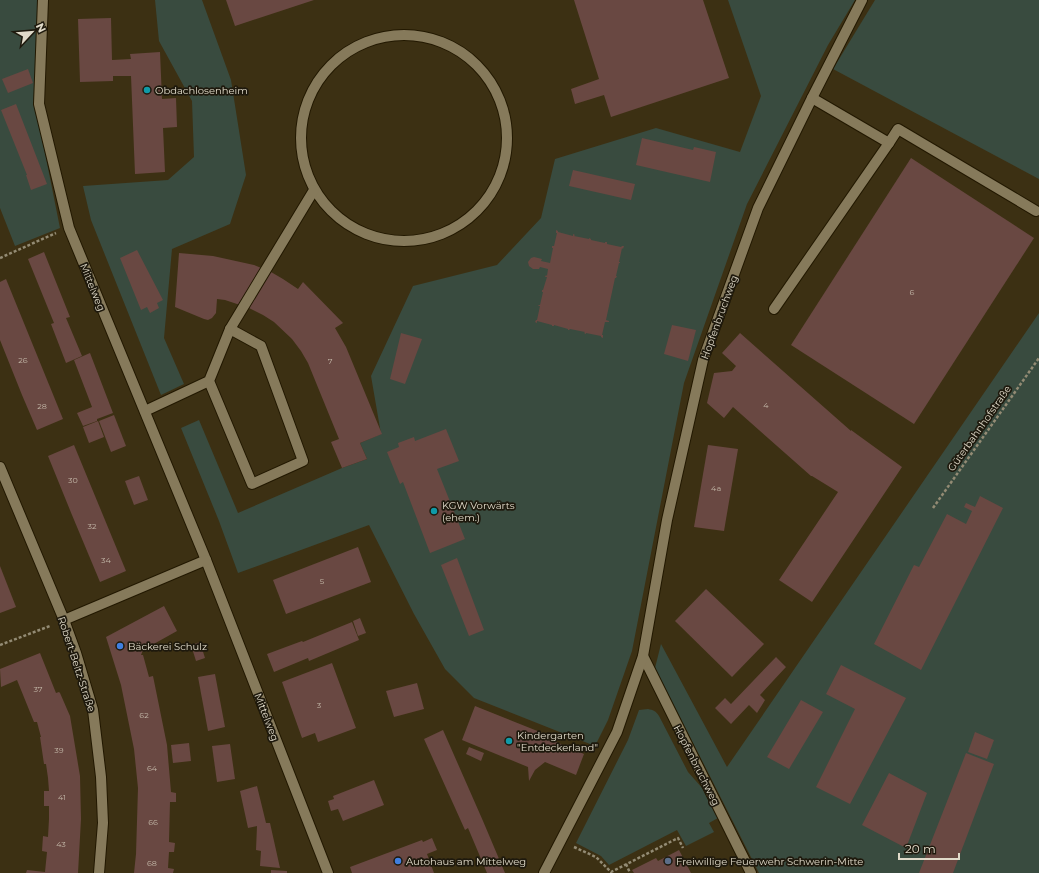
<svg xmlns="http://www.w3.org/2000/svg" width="1039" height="873" font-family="Montserrat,sans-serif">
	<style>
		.green { fill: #394b3f }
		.building { fill: #694842 }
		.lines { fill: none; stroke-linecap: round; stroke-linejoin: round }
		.service-casing { stroke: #221800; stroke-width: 12 }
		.minor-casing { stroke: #221800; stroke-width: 12 }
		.path { stroke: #938b74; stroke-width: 2.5; stroke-dasharray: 3 2; stroke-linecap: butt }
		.service { stroke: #867a5b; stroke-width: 10 }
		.minor { stroke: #867a5b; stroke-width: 10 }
		.culture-dot { fill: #0f9aa8; stroke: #1e190d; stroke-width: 1.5 }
		.shop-dot { fill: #3f7fe0; stroke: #1e190d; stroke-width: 1.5 }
		.service-dot { fill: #5c6f8a; stroke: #1e190d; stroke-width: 1.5 }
		.labels { text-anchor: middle; stroke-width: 3.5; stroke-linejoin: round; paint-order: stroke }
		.number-label { font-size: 8px; fill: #c2b6a7 }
		.poi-label { font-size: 10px; fill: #e0dac9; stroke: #1e190d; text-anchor: start }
		.street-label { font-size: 10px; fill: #e0dac9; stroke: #1e190d }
	</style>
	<rect width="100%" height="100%" fill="#3c3013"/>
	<g class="green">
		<polygon points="0,0 38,0 34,98 60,228 15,246 0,208"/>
		<polygon points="155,0 202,0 231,80 246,175 230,224 172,249 164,338 184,384 161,395 91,220 83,186 168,180 194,157 192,101 159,41"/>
		<polygon points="728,0 855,0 828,45 747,204 684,383 632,651 608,720 595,746 474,698 445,669 414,614 369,525 238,573 219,521 181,428 199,420 238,513 342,468 367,459 360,443 381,434 371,376 413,286 497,265 541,218 555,159 656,128 740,152 761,96"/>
		<polygon points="875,0 1039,0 1039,179 833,69"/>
		<polygon points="1039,313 1039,873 759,873 655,668 661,644 727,767"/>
		<path d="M648,709C653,710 656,711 659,716L688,772L703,789L718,818L709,823L714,832L686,846L677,830L609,865L601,856L576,843L628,740L639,710Z"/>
	</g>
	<g class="building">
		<polygon points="226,0 314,0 235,26"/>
		<polygon points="574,0 703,0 729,78 611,117 604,95 575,104 571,89 599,79"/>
		<polygon points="111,18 112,60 131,59 130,54 160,52 162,99 176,98 177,127 163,128 165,172 135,174 131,76 113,76 113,81 80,82 78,19"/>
		<polygon points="28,69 33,83 8,93 2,79"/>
		<polygon points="16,104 47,184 31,190 26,175 27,175 1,110"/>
		<polygon points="642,138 693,150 694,147 716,152 710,182 636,165"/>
		<polygon points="911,158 1034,238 914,424 791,345"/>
		<polygon points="573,170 635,184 631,200 569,186"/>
		<polygon points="556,230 558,231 558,232 573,236 573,234 575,235 574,236 589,239 589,238 591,239 591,240 605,243 605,242 607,242 607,244 621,247 622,246 624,246 623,249 622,248 619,262 620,262 620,263 619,263 616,276 617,276 616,278 615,278 606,320 609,321 609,322 605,322 602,335 603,335 603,338 601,337 601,336 586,333 586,334 584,333 585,332 570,329 569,330 568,330 568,329 554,325 554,326 552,326 552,325 537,321 537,323 535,322 536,320 537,320 540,306 538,306 539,305 540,305 543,292 542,292 542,290 543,290 547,277 545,277 546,275 547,276 548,269 540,267 539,269 533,269 529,266 528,262 531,258 534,257 542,259 541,261 550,263 553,248 552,248 552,246 554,246 557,233 556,233"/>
		<polygon points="137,250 163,300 157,303 159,308 150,313 147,307 141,310 120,258"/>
		<polygon points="44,252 70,317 66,318 82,356 66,363 51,324 54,323 28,259"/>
		<polygon points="179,253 213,256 254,265 271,272 283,279 298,289 303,282 343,323 335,328 346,347 382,434 360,443 367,459 342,468 331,442 339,439 308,363 301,351 292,339 274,322 263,315 249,308 225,300 217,299 216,313 212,318 208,320 204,319 175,307"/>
		<polygon points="6,279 63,419 37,430 22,395 0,340 0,282"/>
		<polygon points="672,325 696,330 688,361 664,354"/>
		<polygon points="401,333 422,339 405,384 390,379"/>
		<polygon points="740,333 851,431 851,430 902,467 812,602 779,580 838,492 812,476 811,476 733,407 724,418 707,403 714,373 732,371 736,366 722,353"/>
		<polygon points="90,353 113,413 97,419 97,421 83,426 77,413 92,407 74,360"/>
		<polygon points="114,415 126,446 111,452 99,421"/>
		<polygon points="98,421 104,437 89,443 83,427"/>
		<polygon points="446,429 459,461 437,469 465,539 430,553 403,482 400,484 387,452 399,447 398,443 414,437 415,441"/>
		<polygon points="74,445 126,571 100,582 72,515 48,456"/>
		<polygon points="708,445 738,449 724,531 694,527"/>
		<polygon points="139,476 148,500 134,505 125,481"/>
		<polygon points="980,496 1003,508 921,670 874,644 914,565 919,567 947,514 966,524 972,511 964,507 966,503 975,507"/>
		<polygon points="358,547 371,582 286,614 273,580"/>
		<polygon points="457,558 484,630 469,636 441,565"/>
		<polygon points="0,566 16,607 0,613"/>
		<polygon points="706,589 764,644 732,677 675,621"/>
		<polygon points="164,606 177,631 143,650 141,655 143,655 149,677 153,676 167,745 171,792 176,793 176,802 170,802 169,842 175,843 174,852 169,852 168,868 174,869 173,873 134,873 136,854 138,788 134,749 121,685 106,637"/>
		<polygon points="360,618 366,633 358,636 353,621"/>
		<polygon points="352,622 359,640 309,661 308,658 274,672 267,654 302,641 303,642"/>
		<polygon points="200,642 205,658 196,661 191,645"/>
		<polygon points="40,653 56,693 59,692 60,693 70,716 80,776 81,819 78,873 26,873 27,870 45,872 47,852 42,851 43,836 48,837 49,819 49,806 44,806 44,791 49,791 48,778 46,764 44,764 40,737 41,737 37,722 34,722 17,680 1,687 0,669"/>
		<polygon points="776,657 786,667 760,695 765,700 757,713 749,705 731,724 715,708 725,698 731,704"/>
		<polygon points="332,663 356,728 318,742 315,733 302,738 282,682"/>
		<polygon points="841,665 906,698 850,804 816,787 855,709 826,694"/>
		<polygon points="215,674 225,727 208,731 198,677"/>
		<polygon points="417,683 424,709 394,717 386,691"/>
		<polygon points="801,700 823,712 789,769 767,757"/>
		<polygon points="475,706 555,738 554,741 584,754 576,775 545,762 535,770 529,781 528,767 462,740"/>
		<polygon points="443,730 483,821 505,873 487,873 468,828 465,830 424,739"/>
		<polygon points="975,732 994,740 987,759 968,752"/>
		<polygon points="189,743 191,761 173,763 171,745"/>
		<polygon points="230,744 235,779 217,782 212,746"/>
		<polygon points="469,747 484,753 481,761 466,754"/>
		<polygon points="966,753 994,764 953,873 919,873"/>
		<polygon points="889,773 927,793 906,848 862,825"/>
		<polygon points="374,780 384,805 343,821 338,809 331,811 328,801 334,799 333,796"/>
		<polygon points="257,786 266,823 270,823 280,868 260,866 261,851 256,850 257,826 248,828 240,791"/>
		<polygon points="432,838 437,850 427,854 434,873 352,873 350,867 422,840 423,842"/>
		<polygon points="679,850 691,873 634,873 632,870 656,858 658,861"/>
		<polygon points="271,870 287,871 287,873 271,873"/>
	</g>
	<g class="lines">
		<defs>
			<g id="service">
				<circle cx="404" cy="138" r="103"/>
				<polyline points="812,98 889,143 898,129 1036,211"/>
				<polyline points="774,309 889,143"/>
				<polyline points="230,329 314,190"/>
				<polyline points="145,411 209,381 252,484 303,461 261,346 230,329 209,381"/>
				<polyline points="643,656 751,873"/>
			</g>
			<g id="minor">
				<polyline points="43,0 39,104 69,228 206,560 328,873"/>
				<polyline points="0,467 64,620 76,653 93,710 101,777 103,823 99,873"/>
				<polyline points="64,620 206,560"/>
				<polyline points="544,873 617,732 643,656 667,520 703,360 758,208 812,98 862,0"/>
			</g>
		</defs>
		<use href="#service" class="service-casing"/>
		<use href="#minor" class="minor-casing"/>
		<g class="path">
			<polyline points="0,258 56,233"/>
			<polyline points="933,508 1039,358"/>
			<polyline points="0,645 50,626"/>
			<polyline points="574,847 596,857 611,872 678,838 683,848"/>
			<polyline points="626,864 630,873"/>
		</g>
		<use href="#service" class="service"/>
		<use href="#minor" class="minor"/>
	</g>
	<g class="culture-dot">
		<circle cx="147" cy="90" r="4"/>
		<circle cx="434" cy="511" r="4"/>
		<circle cx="509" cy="741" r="4"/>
	</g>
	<g class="shop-dot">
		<circle cx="120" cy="646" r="4"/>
		<circle cx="398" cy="861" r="4"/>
	</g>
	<circle class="service-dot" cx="668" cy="861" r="4"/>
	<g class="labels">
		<g class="number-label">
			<text x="912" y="295">6</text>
			<text x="23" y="363">26</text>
			<text x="330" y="364">7</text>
			<text x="766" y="408">4</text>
			<text x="42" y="409">28</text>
			<text x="73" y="483">30</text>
			<text x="716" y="491">4a</text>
			<text x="92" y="529">32</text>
			<text x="106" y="563">34</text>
			<text x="322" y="584">5</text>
			<text x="38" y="692">37</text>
			<text x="319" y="708">3</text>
			<text x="144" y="718">62</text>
			<text x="59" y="753">39</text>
			<text x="152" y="771">64</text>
			<text x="62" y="800">41</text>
			<text x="153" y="825">66</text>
			<text x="61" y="847">43</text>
			<text x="152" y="866">68</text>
		</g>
		<g class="poi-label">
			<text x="155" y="94">Obdachlosenheim</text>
			<text x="442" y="509">KGW Vorwärts<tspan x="442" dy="12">(ehem.)</tspan></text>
			<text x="128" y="650">Bäckerei Schulz</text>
			<text x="517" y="739">Kindergarten<tspan x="517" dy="12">"Entdeckerland"</tspan></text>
			<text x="406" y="865">Autohaus am Mittelweg</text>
			<text x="676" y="865">Freiwillige Feuerwehr Schwerin-Mitte</text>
		</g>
		<g class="street-label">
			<text transform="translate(93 287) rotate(68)" y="4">Mittelweg</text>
			<text transform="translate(719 317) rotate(-70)" y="4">Hopfenbruchweg</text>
			<text transform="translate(979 428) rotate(-55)" y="4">Güterbahnhofstraße</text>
			<text transform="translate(77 664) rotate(72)" y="4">Robert-Beltz-Straße</text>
			<text transform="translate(267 717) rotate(69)" y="4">Mittelweg</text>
			<text transform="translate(697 765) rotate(63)" y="4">Hopfenbruchweg</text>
		</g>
	</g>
	<g transform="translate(32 32) rotate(64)" stroke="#1e190d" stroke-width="3" paint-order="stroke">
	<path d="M0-3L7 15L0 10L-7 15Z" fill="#e0dac9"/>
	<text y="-6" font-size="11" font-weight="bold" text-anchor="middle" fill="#e0dac9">N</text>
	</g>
	<path d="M899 853v6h60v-6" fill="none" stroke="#e0dac9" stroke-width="2"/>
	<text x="905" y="853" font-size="12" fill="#e0dac9" stroke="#1e190d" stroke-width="3" paint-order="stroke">20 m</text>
</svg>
